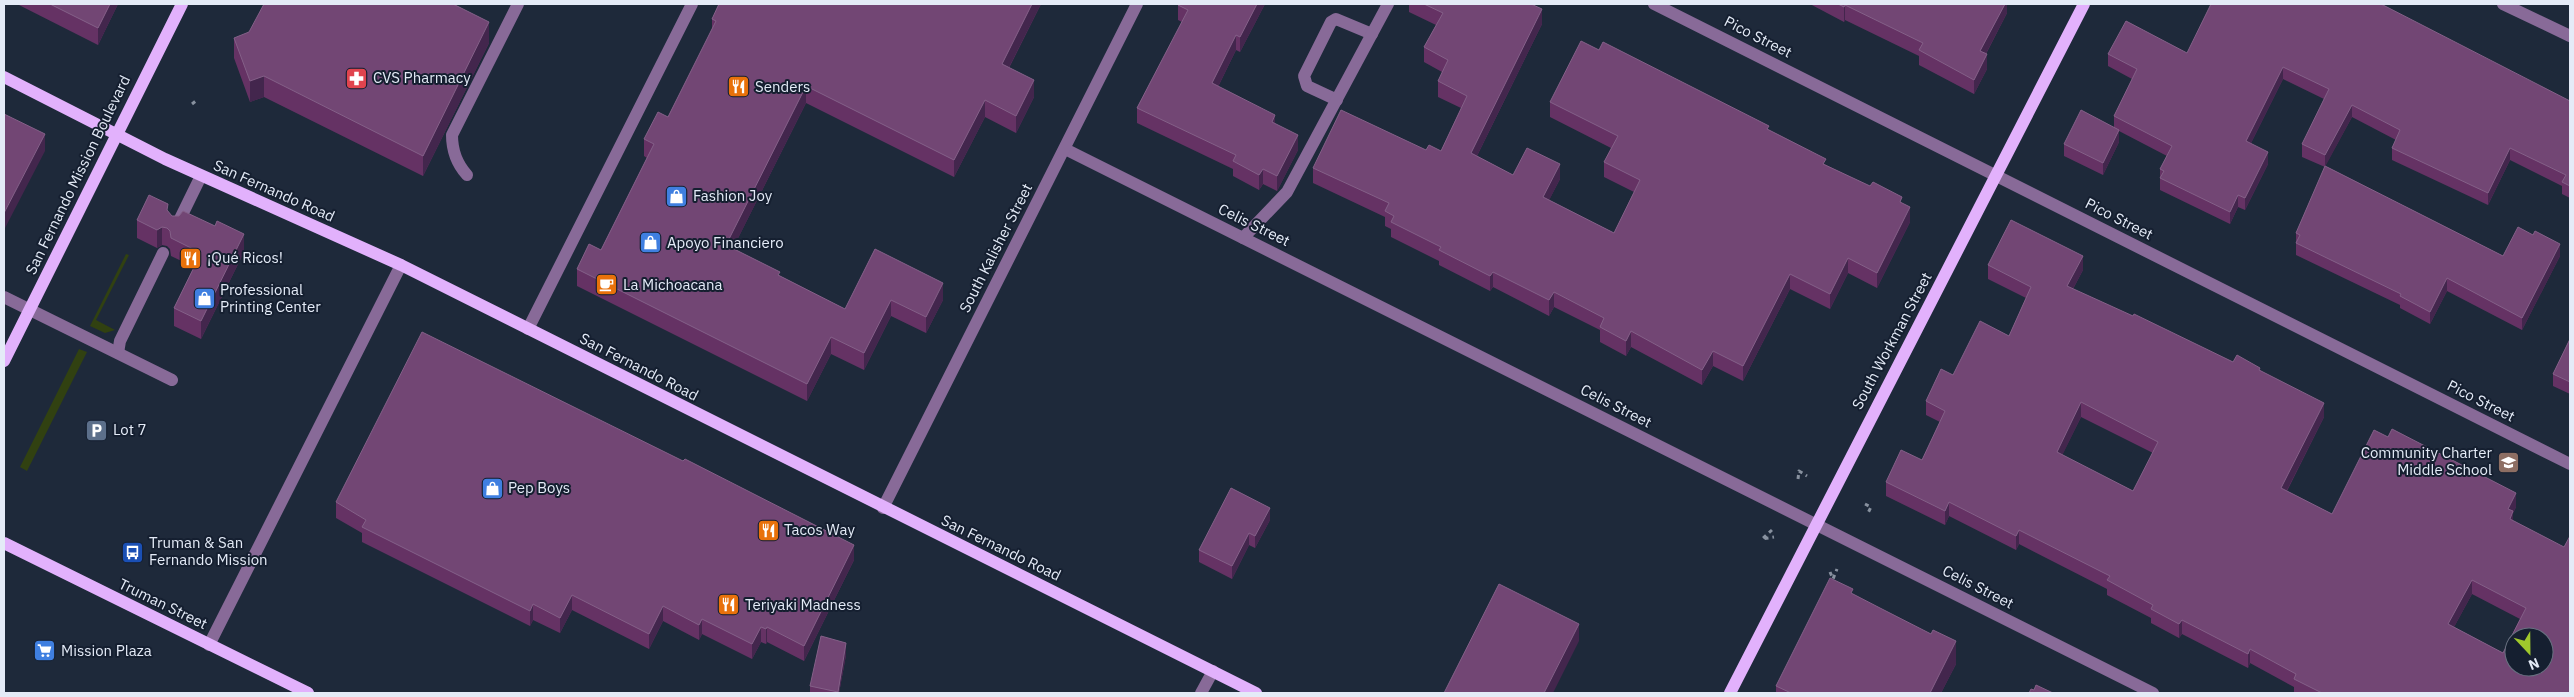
<svg xmlns="http://www.w3.org/2000/svg" width="2574" height="697" font-family="'IBM Plex Sans',sans-serif">
	<style>
		.green { fill: #314111 }
		.lines { fill: none; stroke-linecap: round; stroke-linejoin: round }
		.path { stroke: #88919f; stroke-width: 3; stroke-dasharray: 4 4; stroke-linecap: butt }
		.minor { stroke: #886a98; stroke-width: 12 }
		.major { stroke: #e2b1fc; stroke-width: 12 }
		.wall { fill: #653264; fill-rule: evenodd }
		.shaded-wall { fill: #43264d }
		.building { fill: #724674; stroke: #846088; fill-rule: evenodd }
		.labels { text-anchor: middle; stroke-width: 4; stroke-linejoin: round; paint-order: stroke }
		.street-label { font-size: 15px; fill: #e4ebf7; stroke: #151f30 }
		.poi-label { font-size: 15px; fill: #e4ebf7; stroke: #151f30; text-anchor: start }
	</style>
	<rect width="100%" height="100%" fill="#1e293a"/>
	<g class="green">
		<polygon points="126,254 129,255 96,320 115,330 105,333 90,326"/>
		<polygon points="79,349 87,352 27,471 20,467"/>
	</g>
	<g class="lines">
		<g class="path">
			<polyline points="192,104 197,100"/>
			<polyline points="1798,479 1799,471 1807,476"/>
			<polyline points="1865,504 1871,507 1868,513"/>
			<polyline points="1772,530 1762,539 1774,537"/>
			<polyline points="1830,572 1833,579 1837,569"/>
		</g>
		<g class="minor">
			<polyline points="1654,4 2570,464"/>
			<polyline points="2503,4 2570,36"/>
			<polyline points="1337,100 1307,86 1304,76 1331,22 1336,19 1372,34"/>
			<polyline points="1065,149 2153,693"/>
			<path d="M467,175C457,164 452,150 452,135L518,4"/>
			<polyline points="177,225 201,176"/>
			<polyline points="1243,238 1287,192 1388,4"/>
			<polyline points="4,297 172,380"/>
			<polyline points="528,329 692,4"/>
			<polyline points="118,353 120,341 163,253"/>
			<polyline points="883,508 1137,4"/>
			<polyline points="209,645 401,265"/>
			<polyline points="1201,693 1213,671"/>
		</g>
		<g class="major">
			<polyline points="4,77 165,159 401,265 1256,693"/>
			<polyline points="4,361 182,4"/>
			<polyline points="4,543 308,693"/>
			<polyline points="1730,693 2084,4"/>
		</g>
	</g>
	<g class="wall">
		<polygon points="17,4 118,4 98,45"/>
		<polygon points="719,4 1041,4 1009,68 1034,97 1016,133 985,117 954,177 806,103 733,248 780,276 845,309 875,249 943,300 926,333 891,316 864,370 831,354 807,401 577,286 577,269 601,250 647,158 644,156 644,139 668,117 712,30 712,19"/>
		<polygon points="1265,4 1240,52 1236,50 1218,87 1275,124 1298,150 1277,191 1263,184 1259,190 1233,176 1233,169 1137,123 1137,108 1182,22 1178,20 1178,5"/>
		<polygon points="1409,4 1531,4 1542,24 1477,156 1513,175 1560,179 1549,200 1614,233 1634,192 1604,177 1604,162 1611,148 1550,117 1550,102 1599,50 1769,130 1826,165 1902,203 1910,222 1877,288 1848,273 1830,309 1790,289 1743,381 1713,366 1702,385 1631,347 1626,356 1600,342 1600,330 1554,307 1549,316 1493,287 1490,291 1439,265 1439,261 1391,237 1391,229 1385,226 1385,217 1313,183 1313,168 1426,150 1441,151 1461,108 1438,97 1438,81 1442,72 1424,62 1424,47 1436,25 1409,12"/>
		<polygon points="1810,4 2007,4 2007,13 1986,54 1987,69 1974,94 1919,65 1919,56 1845,20 1844,22"/>
		<polygon points="234,38 489,43 423,176 264,97 250,102 234,58"/>
		<polygon points="2187,53 2570,101 2570,198 2562,194 2562,186 2510,160 2488,205 2392,160 2392,148 2396,140 2352,117 2325,166 2503,256 2560,256 2522,330 2447,291 2430,324 2400,308 2400,305 2296,255 2296,233 2325,167 2302,157 2302,144 2324,99 2283,79 2251,143 2268,164 2245,210 2238,207 2230,224 2160,190 2160,169 2167,156 2119,131 2119,142 2103,175 2064,156 2064,144 2114,127 2114,116 2132,79 2108,66 2108,54"/>
		<polygon points="168,212 172,216 244,252 201,339 174,326 174,308 194,267 171,256 170,249 167,246 162,245 157,248 137,238 137,220"/>
		<path d="M1988,265L2083,270L2073,289L2233,362L2260,370L2324,417L2287,491L2332,514L2516,507L2513,513V521L2570,693H2294V687L2250,663L2248,668L2182,634L2179,638L2151,623V618L2107,595V589L2019,544L2016,550L1949,516L1945,525L1886,496V482L1922,460L1940,422L1926,415V401L1953,375L2009,336L2026,298L1988,279ZM2081,417L2153,453L2133,491L2062,455ZM2472,594L2520,619L2503,653L2454,627Z"/>
		<polygon points="2570,339 2570,394 2553,386 2553,374"/>
		<polygon points="336,502 854,560 804,661 767,642 766,644 761,642 752,659 702,634 699,640 663,621 649,649 572,610 560,633 533,620 530,626 362,542 362,533 336,518"/>
		<polygon points="1270,520 1255,548 1249,545 1232,579 1199,562 1199,550"/>
		<polygon points="1853,594 1956,664 1941,693 1776,693 1776,686"/>
		<polygon points="846,655 839,693 810,693 810,686"/>
	</g>
	<g class="shaded-wall">
		<polygon points="110,4 118,4 98,45 98,28"/>
		<polygon points="1032,4 1041,4 1002,81 1002,64"/>
		<polygon points="1257,4 1265,4 1240,52 1240,37"/>
		<polygon points="2005,4 2007,4 2007,13 1980,65 1980,51"/>
		<polygon points="1845,5 1845,20 1844,22 1844,7"/>
		<polygon points="1542,9 1542,24 1471,168 1471,153"/>
		<polygon points="489,22 489,43 423,176 423,156"/>
		<polygon points="1236,35 1236,50 1212,99 1212,83"/>
		<polygon points="1987,54 1987,69 1974,94 1974,80"/>
		<polygon points="2283,67 2283,79 2246,153 2246,141"/>
		<polygon points="264,76 264,97 250,102 250,81"/>
		<polygon points="1034,80 1034,97 1016,133 1016,116"/>
		<polygon points="806,86 806,103 726,262 726,245"/>
		<polygon points="985,100 985,117 954,177 954,160"/>
		<polygon points="2352,105 2352,117 2325,167 2325,155"/>
		<polygon points="1275,115 1275,130 1272,122"/>
		<polygon points="2119,130 2119,142 2103,175 2103,163"/>
		<polygon points="45,134 45,151 4,230 4,213"/>
		<polygon points="1298,135 1298,150 1277,191 1277,176"/>
		<polygon points="2510,148 2510,160 2488,205 2488,193"/>
		<polygon points="2268,152 2268,164 2245,210 2245,198"/>
		<polygon points="1560,164 1560,179 1543,212 1543,197"/>
		<polygon points="1263,169 1263,184 1259,190 1259,175"/>
		<polygon points="2238,195 2238,207 2230,224 2230,212"/>
		<polygon points="1910,207 1910,222 1877,288 1877,273"/>
		<polygon points="162,227 162,245 157,248 157,230"/>
		<polygon points="244,234 244,252 201,339 201,321"/>
		<polygon points="2560,244 2560,256 2522,330 2522,318"/>
		<polygon points="2083,256 2083,270 2067,300 2067,286"/>
		<polygon points="1848,258 1848,273 1830,309 1830,294"/>
		<polygon points="1493,272 1493,287 1490,291 1490,276"/>
		<polygon points="1790,274 1790,289 1743,381 1743,366"/>
		<polygon points="2447,278 2447,291 2430,324 2430,312"/>
		<polygon points="943,283 943,300 926,333 926,317"/>
		<polygon points="1554,292 1554,307 1549,316 1549,300"/>
		<polygon points="891,300 891,316 864,370 864,353"/>
		<polygon points="1631,331 1631,347 1626,356 1626,341"/>
		<polygon points="831,337 831,354 807,401 807,384"/>
		<polygon points="1713,351 1713,366 1702,385 1702,370"/>
		<polygon points="2081,402 2081,417 2057,466 2057,452"/>
		<polygon points="2324,403 2324,417 2281,502 2281,488"/>
		<polygon points="2516,493 2516,507 2513,513 2513,525 2510,533 2508,509"/>
		<polygon points="1949,502 1949,516 1945,525 1945,511"/>
		<polygon points="1270,508 1270,520 1255,548 1255,536"/>
		<polygon points="2019,530 2019,544 2016,550 2016,536"/>
		<polygon points="1249,533 1249,545 1232,579 1232,566"/>
		<polygon points="854,545 854,560 804,661 804,646"/>
		<polygon points="2472,580 2472,594 2448,638 2448,624"/>
		<polygon points="572,595 572,610 560,633 560,618"/>
		<polygon points="533,604 533,620 530,626 530,611"/>
		<polygon points="663,606 663,621 649,649 649,634"/>
		<polygon points="702,619 702,634 699,640 699,625"/>
		<polygon points="2182,620 2182,634 2179,638 2179,624"/>
		<polygon points="1579,624 1579,641 1553,693 1544,693"/>
		<polygon points="761,627 761,642 752,659 752,644"/>
		<polygon points="767,627 767,642 766,644 766,629"/>
		<polygon points="1956,641 1956,664 1941,693 1930,693"/>
		<polygon points="846,643 846,655 839,693 838,693"/>
		<polygon points="2250,649 2250,663 2248,668 2248,654"/>
	</g>
	<g class="building">
		<polygon points="50,4 110,4 98,28"/>
		<polygon points="264,4 453,4 489,22 423,156 264,76 250,81 234,38 249,32"/>
		<polygon points="719,4 1032,4 1002,64 1034,80 1016,116 985,100 954,160 806,86 726,245 780,272 778,275 845,309 875,249 943,283 926,317 891,300 864,353 831,337 807,384 577,269 589,244 601,250 654,144 644,139 658,112 668,117 716,21 712,19"/>
		<polygon points="1179,4 1257,4 1240,37 1236,35 1212,83 1275,115 1272,122 1298,135 1277,176 1263,169 1259,175 1233,161 1236,155 1137,108 1188,10 1178,5"/>
		<polygon points="1424,4 1531,4 1542,9 1471,153 1513,175 1527,148 1560,164 1543,197 1614,233 1640,180 1604,162 1618,136 1550,102 1581,41 1599,50 1603,42 1690,86 1769,126 1767,129 1826,159 1823,164 1870,186 1873,182 1902,197 1900,202 1910,207 1877,273 1848,258 1830,294 1790,274 1743,366 1713,351 1702,370 1631,331 1626,341 1600,327 1604,318 1554,292 1549,300 1493,272 1490,276 1439,250 1441,247 1391,222 1394,216 1385,211 1389,203 1313,168 1341,110 1426,150 1429,145 1441,151 1467,96 1438,81 1448,60 1424,47 1443,13"/>
		<polygon points="1838,4 2005,4 1980,51 1987,54 1974,80 1919,50 1923,43 1845,5 1844,7"/>
		<polygon points="2211,4 2381,4 2570,101 2570,186 2562,182 2566,175 2510,148 2488,193 2392,148 2400,130 2352,105 2325,155 2302,144 2329,89 2283,67 2246,141 2268,152 2245,198 2238,195 2230,212 2160,178 2164,171 2160,169 2172,146 2114,116 2137,69 2108,54 2126,21 2187,53"/>
		<polygon points="2081,110 2119,130 2103,163 2064,144"/>
		<polygon points="4,114 45,134 4,213"/>
		<polygon points="2325,166 2503,256 2518,227 2533,235 2535,231 2560,244 2522,318 2447,278 2430,312 2400,296 2401,294 2296,243 2300,235 2296,233"/>
		<polygon points="149,195 168,204 167,210 172,216 179,216 183,211 215,226 217,221 244,234 201,321 174,308 201,253 171,238 170,231 167,228 162,227 157,230 137,220"/>
		<path d="M2011,220L2083,256L2067,286L2133,316L2134,314L2233,362L2237,355L2260,368L2259,370L2324,403L2281,488L2332,514L2374,430L2388,437L2392,429L2516,493L2508,509L2513,511L2510,519L2564,547L2570,536V693H2322L2294,679L2296,674L2250,649L2248,654L2182,620L2179,624L2151,609L2153,605L2107,580L2110,576L2019,530L2016,536L1949,502L1945,511L1886,482L1901,450L1922,460L1945,411L1926,401L1941,369L1953,375L1980,321L2009,336L2031,287L1988,265ZM2081,402L2158,442L2133,491L2057,452ZM2472,580L2526,608L2503,653L2448,624ZM2514,637H2544V667H2514Z"/>
		<polygon points="422,332 683,461 685,459 854,545 804,646 767,627 766,629 761,627 752,644 702,619 699,625 663,606 649,634 572,595 560,618 533,604 530,611 362,527 366,520 336,502"/>
		<polygon points="2570,339 2570,382 2553,374"/>
		<polygon points="1231,488 1270,508 1255,536 1249,533 1232,566 1199,550"/>
		<polygon points="1830,578 1853,589 1851,593 1880,608 1931,634 1933,630 1956,641 1930,693 1791,693 1776,686"/>
		<polygon points="1499,584 1579,624 1544,693 1444,693"/>
		<polygon points="821,636 846,643 838,692 810,686"/>
		<polygon points="2036,685 2053,693 2029,693 2031,689 2034,690"/>
	</g>
	<defs>
		<symbol id="pharmacy-square" viewBox="-11 -11 22 22"><rect x="-9" y="-9" width="18" height="18" rx="4" fill="#e0444e" stroke="#151f30"/><path d="M-2-6h4v4h4v4h-4v4h-4v-4h-4v-4h4Z" fill="#fff"/></symbol>
		<symbol id="restaurant-square" viewBox="-11 -11 22 22"><rect x="-9" y="-9" width="18" height="18" rx="4" fill="#e8710a" stroke="#151f30"/><path d="M-5-6h1v4h1v-4h1v4h1v-4h1v5L-1.5 .5V6h-2V.5L-5-1ZM5-6V6H3V1.5H1.5Q1.5-4 5-6Z" fill="#fff"/></symbol>
		<symbol id="shop-square" viewBox="-11 -11 22 22"><rect x="-9" y="-9" width="18" height="18" rx="4" fill="#3f7fe0" stroke="#151f30"/><path d="M-5-2.5h2.3a2.7 3.5 0 0 1 5.4 0H5L5.5 6h-11ZM-1.5-2.5h3a1.5 2.3 0 0 0-3 0Z" fill="#fff"/></symbol>
		<symbol id="cafe-square" viewBox="-11 -11 22 22"><rect x="-9" y="-9" width="18" height="18" rx="4" fill="#e8710a" stroke="#151f30"/><path d="M-5.5-4.5H6V0H3Q3 3.5 0 3.5H-2.5Q-5.5 3.5-5.5 0ZM3-3.2v2h1.7v-2ZM-6 4.5H4V6H-6Z" fill="#fff"/></symbol>
		<symbol id="parking-square" viewBox="-11 -11 22 22"><rect x="-9" y="-9" width="18" height="18" rx="4" fill="#5c6f8a" stroke="#151f30"/><path d="M-3.5-5.5H1a3.5 3.5 0 0 1 0 7H-1V5.5H-3.5ZM-1-3.4V-.6H.8a1.4 1.4 0 0 0 0-2.8Z" fill="#fff"/></symbol>
		<symbol id="school-square" viewBox="-11 -11 22 22"><rect x="-9" y="-9" width="18" height="18" rx="4" fill="#8d6e63" stroke="#151f30"/><path d="M0-5L7-2L0 1L-7-2ZM-4 1L0 2.5L4 1V4Q0 6-4 4Z" fill="#fff"/></symbol>
		<symbol id="bus-square" viewBox="-11 -11 22 22"><rect x="-9" y="-9" width="18" height="18" rx="4" fill="#1a4fb4" stroke="#151f30"/><path d="M-5-6H5V4H4V6H2V4H-2V6H-4V4H-5ZM-3.5-4V0h7V-4ZM-3.5 1.2v1.5H-2V1.2ZM2 1.2v1.5H3.5V1.2Z" fill="#fff"/></symbol>
		<symbol id="supermarket-square" viewBox="-11 -11 22 22"><rect x="-9" y="-9" width="18" height="18" rx="4" fill="#3f7fe0" stroke="#151f30"/><path d="M-6-5.5h2.5l.6 2H6L4.5 2H-2.5L-4.4-4H-6ZM-1.5 3.2a1.3 1.3 0 1 0 .1 0ZM3 3.2a1.3 1.3 0 1 0 .1 0Z" fill="#fff"/></symbol>
	</defs>
	<g fill-rule="evenodd">
		<use href="#pharmacy-square" x="344" y="66" width="25" height="25"/>
		<use href="#restaurant-square" x="726" y="74" width="25" height="25"/>
		<use href="#shop-square" x="664" y="184" width="25" height="25"/>
		<use href="#shop-square" x="638" y="230" width="25" height="25"/>
		<use href="#restaurant-square" x="178" y="246" width="25" height="25"/>
		<use href="#cafe-square" x="594" y="272" width="25" height="25"/>
		<use href="#shop-square" x="192" y="286" width="25" height="25"/>
		<use href="#parking-square" x="84" y="418" width="25" height="25"/>
		<use href="#school-square" x="2496" y="450" width="25" height="25"/>
		<use href="#shop-square" x="480" y="476" width="25" height="25"/>
		<use href="#restaurant-square" x="756" y="518" width="25" height="25"/>
		<use href="#bus-square" x="120" y="540" width="25" height="25"/>
		<use href="#restaurant-square" x="716" y="592" width="25" height="25"/>
		<use href="#supermarket-square" x="32" y="638" width="25" height="25"/>
	</g>
	<g class="labels">
		<g class="street-label">
			<text transform="translate(1758 37) rotate(27)" y="5">Pico Street</text>
			<text transform="translate(78 175) rotate(-64)" y="5">San Fernando Mission Boulevard</text>
			<text transform="translate(274 191) rotate(24)" y="5">San Fernando Road</text>
			<text transform="translate(2119 219) rotate(27)" y="5">Pico Street</text>
			<text transform="translate(1254 225) rotate(26)" y="5">Celis Street</text>
			<text transform="translate(996 248) rotate(-63)" y="5">South Kalisher Street</text>
			<text transform="translate(1892 341) rotate(-62)" y="5">South Workman Street</text>
			<text transform="translate(639 367) rotate(27)" y="5">San Fernando Road</text>
			<text transform="translate(2481 401) rotate(27)" y="5">Pico Street</text>
			<text transform="translate(1616 406) rotate(27)" y="5">Celis Street</text>
			<text transform="translate(1001 548) rotate(26)" y="5">San Fernando Road</text>
			<text transform="translate(1978 587) rotate(27)" y="5">Celis Street</text>
			<text transform="translate(163 604) rotate(26)" y="5">Truman Street</text>
		</g>
		<g class="poi-label">
			<text x="373" y="83">CVS Pharmacy</text>
			<text x="755" y="92">Senders</text>
			<text x="693" y="201">Fashion Joy</text>
			<text x="667" y="248">Apoyo Financiero</text>
			<text x="207" y="263">¡Qué Ricos!</text>
			<text x="623" y="290">La Michoacana</text>
			<text x="220" y="295">Professional<tspan x="220" dy="17">Printing Center</tspan></text>
			<text x="113" y="435">Lot 7</text>
			<text x="2492" y="458" text-anchor="end">Community Charter<tspan x="2492" dy="17">Middle School</tspan></text>
			<text x="508" y="493">Pep Boys</text>
			<text x="784" y="535">Tacos Way</text>
			<text x="149" y="548">Truman &amp; San<tspan x="149" dy="17">Fernando Mission</tspan></text>
			<text x="745" y="610">Teriyaki Madness</text>
			<text x="61" y="656">Mission Plaza</text>
		</g>
	</g>
	<rect width="2574" height="697" fill="none" stroke="#e4ebf7" stroke-width="10"/>
	<g transform="translate(2529 652) rotate(158)"><circle r="24" fill="#151f30" stroke="#687180"/>
	<path d="M0-4L9 19L0 12L-9 19Z" fill="#a0c92c"/>
	<text y="-8" font-size="14" font-weight="bold" text-anchor="middle" fill="#e4ebf7">N</text>
	</g>
</svg>
